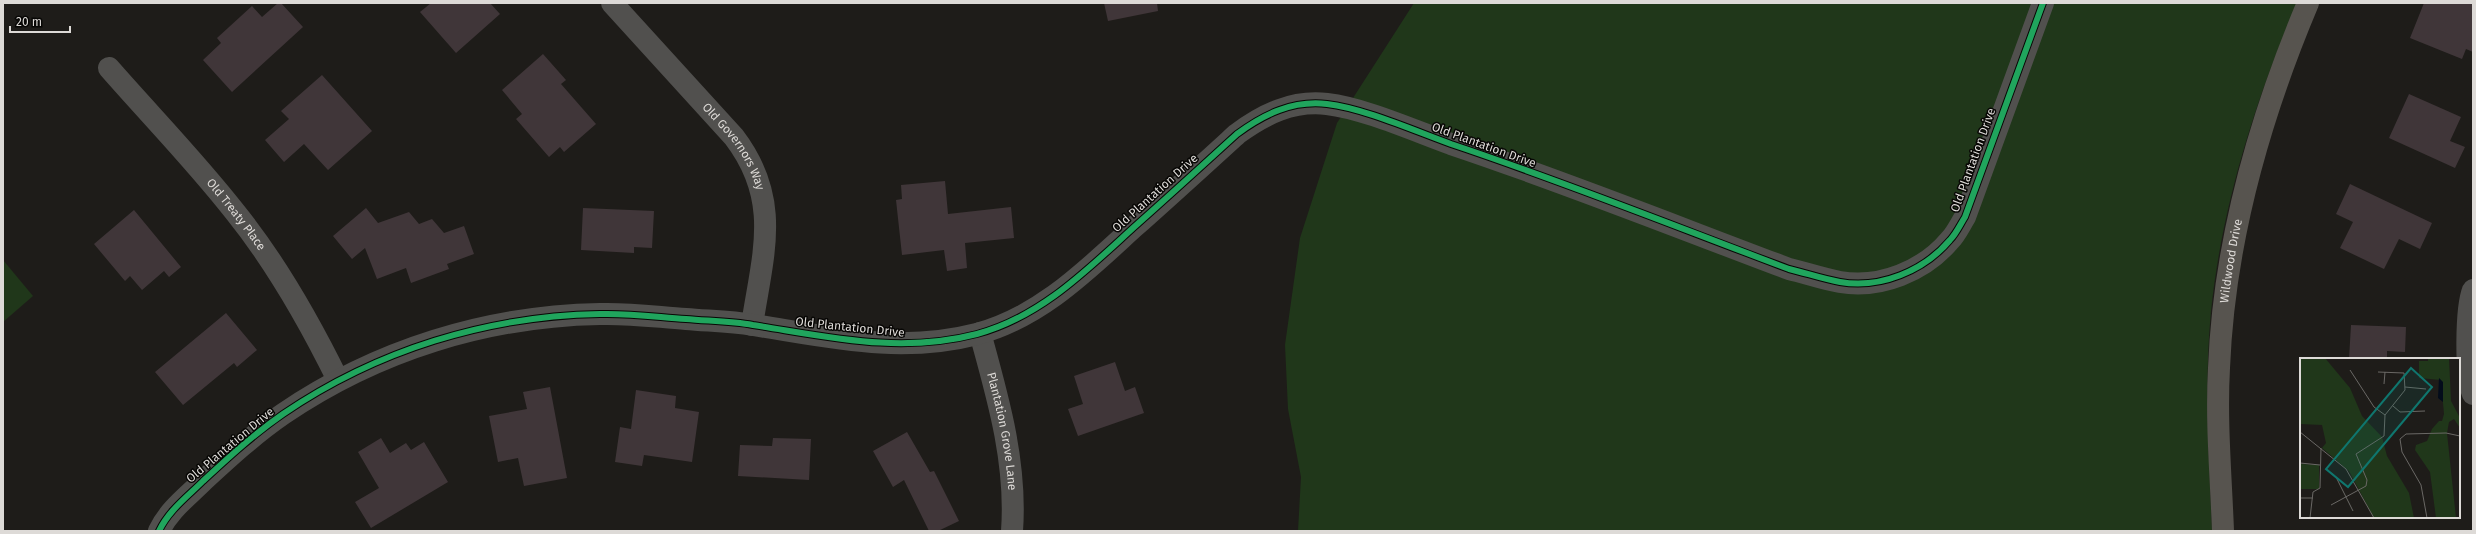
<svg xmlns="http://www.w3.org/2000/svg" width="2476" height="534" font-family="'Fira Sans',sans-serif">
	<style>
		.green { fill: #20371a }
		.building { fill: #403639 }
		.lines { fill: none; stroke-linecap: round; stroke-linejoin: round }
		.street { stroke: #51504e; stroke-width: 22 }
		.secondary { stroke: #57544f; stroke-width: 22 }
		.cycleway-casing { stroke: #080705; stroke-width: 8 }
		.cycleway { stroke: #20a55d; stroke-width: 6 }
		.labels { text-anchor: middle; stroke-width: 3; stroke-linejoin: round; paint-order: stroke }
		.street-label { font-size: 12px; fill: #dddad7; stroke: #080705 }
		.inset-road { fill: none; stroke: #6a6865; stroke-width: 1 }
		.view { fill: #0f766e; fill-opacity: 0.15; stroke: #0f766e; stroke-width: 2 }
		.inset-edge { fill: none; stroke: #dddad7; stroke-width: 2 }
	</style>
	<rect width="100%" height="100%" fill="#1e1c19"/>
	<g class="green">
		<path d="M1414,3H2297C2255,101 2222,205 2211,311C2204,384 2209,457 2212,531H1298L1301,477L1288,409L1285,345L1300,238L1337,123Z"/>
		<polygon points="3,260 33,296 3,322"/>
	</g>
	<g class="building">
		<polygon points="278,3 281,3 303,27 232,92 203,60 221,43 217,38 252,6 262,17"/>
		<polygon points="431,3 490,3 500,14 456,53 420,12"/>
		<polygon points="1104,3 1157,3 1158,11 1108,21"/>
		<polygon points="2424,3 2473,3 2473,52 2466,49 2462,59 2410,38"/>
		<polygon points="543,54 566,80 561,84 596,124 564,152 560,147 549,157 516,119 522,114 502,90"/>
		<polygon points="322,75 372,131 328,170 304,144 284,162 265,140 289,119 281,111"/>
		<polygon points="2409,94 2461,117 2450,141 2465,147 2455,168 2389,138"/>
		<polygon points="945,181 948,214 1011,207 1014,238 965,243 967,268 947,271 944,250 902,255 896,200 902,199 901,185"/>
		<polygon points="2350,184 2432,223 2420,249 2399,239 2384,269 2340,248 2353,222 2336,214"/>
		<polygon points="366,208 378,223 409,212 419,224 432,219 444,233 464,226 474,254 447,264 449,269 411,283 406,268 377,279 365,248 352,259 333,236"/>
		<polygon points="583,208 654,211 652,248 634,247 634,253 581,250"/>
		<polygon points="134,210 181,267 169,277 164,271 142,290 130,276 125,281 94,244"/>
		<polygon points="226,313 257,350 237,367 234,363 183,405 155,372"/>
		<polygon points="2351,325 2406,327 2405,352 2387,351 2387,359 2349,359"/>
		<polygon points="1115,362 1125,391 1135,387 1144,413 1078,436 1068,409 1083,404 1074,376"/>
		<polygon points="550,387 567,478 524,486 518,458 498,462 489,416 527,409 523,392"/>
		<polygon points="636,390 676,396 675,408 699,412 692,462 644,455 642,466 615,462 620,427 631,429"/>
		<polygon points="907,432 930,472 934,471 959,521 938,531 929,531 904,480 893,487 873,451"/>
		<polygon points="381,438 390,453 406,443 411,450 424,442 448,482 371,528 355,502 379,488 358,452"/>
		<polygon points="773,438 811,439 809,480 738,476 740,445 772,446"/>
	</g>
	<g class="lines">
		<g class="street">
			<path id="s1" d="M612,3L734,137C782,200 763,253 752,325"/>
			<path id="s2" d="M109,68C151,116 196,162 235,212C277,264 309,321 338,380"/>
			<path d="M2473,290C2466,308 2465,376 2473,394"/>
			<path id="s3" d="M980,333C998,398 1017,463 1012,531"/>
			<path d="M159,531C169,510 187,497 203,481C229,457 254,434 283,414C377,350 487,316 600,314C629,313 657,317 686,319C708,321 731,321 753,325C830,337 900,354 977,334C1040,317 1086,271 1133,228C1168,197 1203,165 1237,134C1264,114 1293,100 1327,104C1363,108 1415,131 1451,144C1565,182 1677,227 1789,269C1806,273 1823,279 1840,282C1880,289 1924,271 1950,240C1956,234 1960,225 1965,217L2043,3"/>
		</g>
		<path class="secondary" id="s4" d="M2223,531C2221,477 2216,422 2219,368C2224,241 2259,119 2308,3"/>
		<defs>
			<path id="cycleway" d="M159,531C169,510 187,497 203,481C229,457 254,434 283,414C377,350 487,316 600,314C629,313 657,317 686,319C708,321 731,321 753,325C830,337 900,354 977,334C1040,317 1086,271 1133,228C1168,197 1203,165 1237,134C1264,114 1293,100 1327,104C1363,108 1415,131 1451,144C1565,182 1677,227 1789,269C1806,273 1823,279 1840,282C1880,289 1924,271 1950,240C1956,234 1960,225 1965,217L2043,3"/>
		</defs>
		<use href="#cycleway" class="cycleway-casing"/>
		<use href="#cycleway" class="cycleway"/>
	</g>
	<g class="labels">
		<g class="street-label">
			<text transform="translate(1484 145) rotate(20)" y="4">Old Plantation Drive</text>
			<text dy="4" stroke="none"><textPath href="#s1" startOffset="189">Old Governors Way</textPath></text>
			<text transform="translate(1973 160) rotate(-70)" y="4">Old Plantation Drive</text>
			<text transform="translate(1155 193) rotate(-42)" y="4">Old Plantation Drive</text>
			<text dy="4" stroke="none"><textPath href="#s2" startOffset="194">Old Treaty Place</textPath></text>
			<text dy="4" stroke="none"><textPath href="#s4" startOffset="271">Wildwood Drive</textPath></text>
			<text transform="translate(850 327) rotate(6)" y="4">Old Plantation Drive</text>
			<text dy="4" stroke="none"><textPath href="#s3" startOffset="101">Plantation Grove Lane</textPath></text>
			<text transform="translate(230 445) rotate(-40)" y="4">Old Plantation Drive</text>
		</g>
	</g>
	<g transform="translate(2300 358)">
		<rect width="160" height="160" fill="#1e1c19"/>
		<path d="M0,0H25L50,30L62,58L82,79L87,98L109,135L114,160H74L49,113L22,90L26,85L22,67L0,66ZM128,0H149L151,43L160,60V70L154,61L149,64L147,75L156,160H136L130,114L115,92L116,87L127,83L132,71L139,63H142L144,56L141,22L119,20V3H128ZM0,106L19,107V131H0Z" fill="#20371a"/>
		<path d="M139,20L143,24V44L138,40Z" fill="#030c1b"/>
		<path class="inset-road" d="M50,12L74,49L85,57M160,18V46M84,26L85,14M105,29L126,31M93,48L100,54L125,53M0,74L46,111L74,160M160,78V92M0,105L20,107M31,115L36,119L53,153M0,140H13M31,147L66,128L67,122L56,96L84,78L85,57L105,32L104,15L78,14M10,160L13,134L20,130L21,90M127,160L121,127L102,94L100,81L106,76L146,75L160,78"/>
		<path class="view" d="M111,10L132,29L48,129L26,111Z"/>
		<rect width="160" height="160" class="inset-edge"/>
	</g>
	<rect width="2476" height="534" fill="none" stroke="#dddad7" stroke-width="8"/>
	<path d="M10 26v6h60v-6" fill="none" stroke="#dddad7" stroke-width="2"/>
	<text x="16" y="26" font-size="12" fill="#dddad7" stroke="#080705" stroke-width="3" paint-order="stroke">20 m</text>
</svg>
